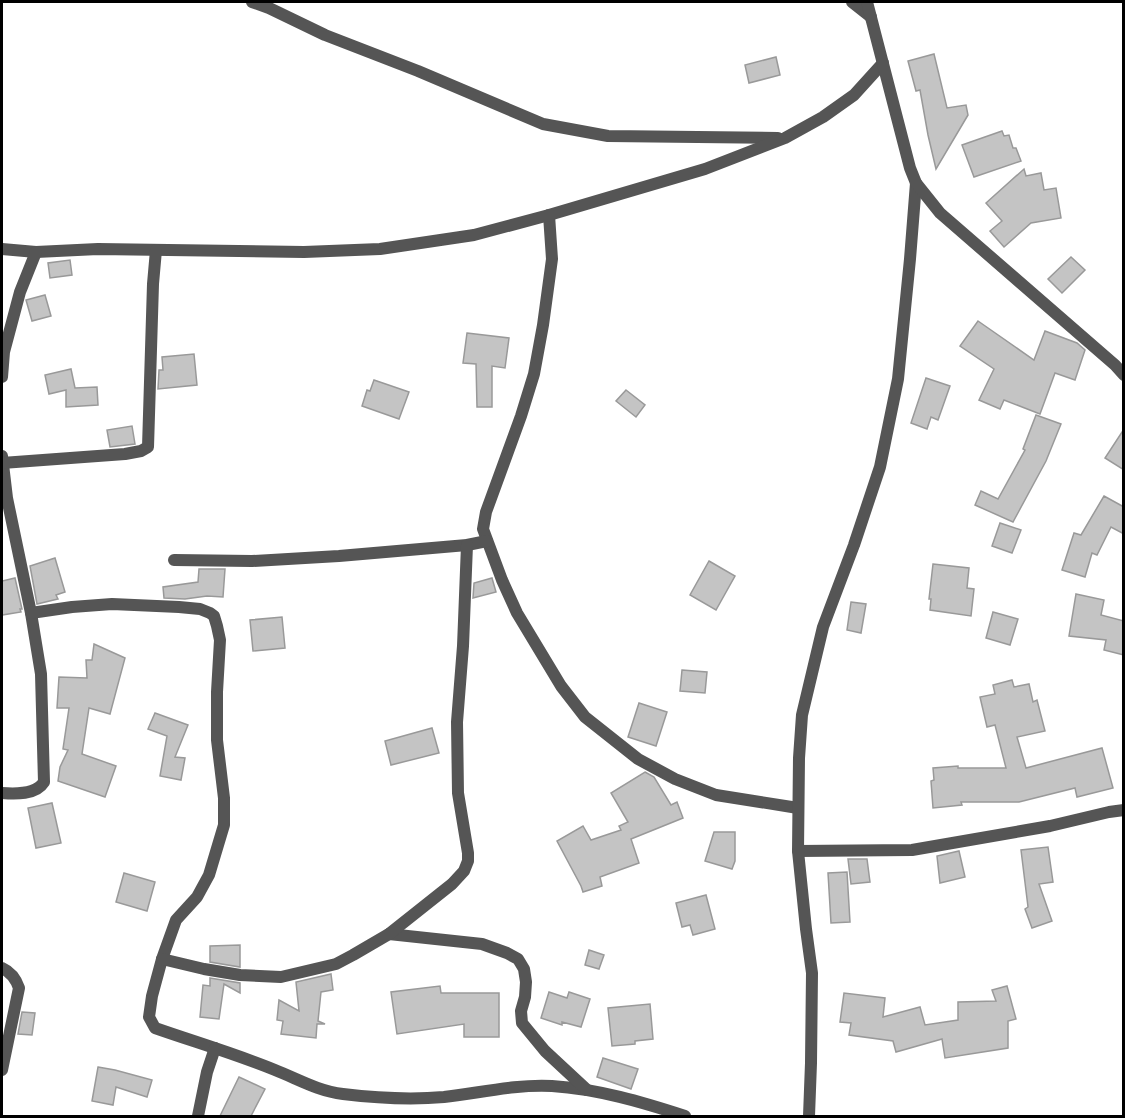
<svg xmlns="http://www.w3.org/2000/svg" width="1125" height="1118" font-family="'Space Grotesk',sans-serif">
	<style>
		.building { fill: #c4c4c4; stroke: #999; stroke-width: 1.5 }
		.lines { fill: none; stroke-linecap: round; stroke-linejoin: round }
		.minor { stroke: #555; stroke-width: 12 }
		.tertiary { stroke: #555; stroke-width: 12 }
	</style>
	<rect width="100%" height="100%" fill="#fff"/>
	<g class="building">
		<polygon points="934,54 947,108 966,105 968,115 936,169 928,135 920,90 916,91 908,61"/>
		<polygon points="776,57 780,75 749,83 745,65"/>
		<polygon points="1002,131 1004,136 1009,135 1013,148 1016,148 1021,161 974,177 962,145"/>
		<polygon points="1024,169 1026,176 1041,173 1044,190 1056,188 1061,218 1031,223 1004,247 990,231 1002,221 986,203"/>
		<polygon points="1071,257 1085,270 1062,293 1048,279"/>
		<polygon points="70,260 72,275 50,278 48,263"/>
		<polygon points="45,295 51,316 32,321 26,300"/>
		<polygon points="978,321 1034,360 1045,331 1077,343 1085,350 1075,380 1055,373 1040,414 1004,400 1000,409 979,400 994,369 960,346"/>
		<polygon points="467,333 509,338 505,368 492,366 492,407 477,407 476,364 463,363"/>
		<polygon points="194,354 197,385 158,389 159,370 163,370 162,357"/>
		<polygon points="71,369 75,388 97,387 98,405 66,407 66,390 49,394 45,375"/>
		<polygon points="926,378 950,386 938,420 931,417 927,429 911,423"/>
		<polygon points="374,380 409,392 399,419 362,406 367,390 370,391"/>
		<polygon points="626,390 645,405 636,417 616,401"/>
		<polygon points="1036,415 1061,424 1046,461 1013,522 975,505 981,491 998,499 1025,450 1023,449"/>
		<polygon points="132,426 135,444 110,447 107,430"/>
		<polygon points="1124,429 1124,470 1105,458"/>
		<polygon points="1104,496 1124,507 1124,534 1111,527 1097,555 1092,553 1085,577 1062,570 1074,533 1081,535"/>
		<polygon points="1000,523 1021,530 1012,553 992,546"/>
		<polygon points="55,558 65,592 56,595 58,599 37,604 30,566"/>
		<polygon points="709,561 735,576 716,610 690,595"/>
		<polygon points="933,564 969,568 967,588 974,589 971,616 930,610 931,599 929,599"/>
		<polygon points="199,569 225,569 223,597 207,596 185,599 164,598 163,587 198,582"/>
		<polygon points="15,578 22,609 20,609 21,612 2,615 2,581"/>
		<polygon points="492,578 496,592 473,598 474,583"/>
		<polygon points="1076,594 1104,600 1101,615 1124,621 1124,655 1104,650 1106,640 1069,636"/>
		<polygon points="851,602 866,604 861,633 847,630"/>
		<polygon points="993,612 1018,619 1010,645 986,638"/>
		<polygon points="282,617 285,648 253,651 250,620"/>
		<polygon points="94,644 125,658 110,714 89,708 82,754 116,766 105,797 58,781 60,767 68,750 63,749 69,708 57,708 59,677 87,678 86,660 92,660"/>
		<polygon points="682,670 707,672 705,693 680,691"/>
		<polygon points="1012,680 1014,687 1029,684 1033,702 1037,700 1045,731 1017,737 1026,768 1102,748 1113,788 1077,797 1075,788 1019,802 961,802 962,805 933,808 931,781 934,780 933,768 958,766 958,768 1006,768 995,725 987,727 980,697 995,694 993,685"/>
		<polygon points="639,703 667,712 656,746 628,737"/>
		<polygon points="155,713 188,725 175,757 185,758 181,780 160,776 167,736 148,729"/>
		<polygon points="432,728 439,753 391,765 385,741"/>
		<polygon points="645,772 654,777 671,805 677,802 683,818 631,839 639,863 600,877 602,886 583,892 581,886 557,841 583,826 591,840 621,830 619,826 628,822 611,793"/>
		<polygon points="52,803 61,843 36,848 28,808"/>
		<polygon points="714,832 735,832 735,861 732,869 705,861"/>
		<polygon points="1048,847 1053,882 1039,884 1052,921 1032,928 1025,909 1028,907 1021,850"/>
		<polygon points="959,851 965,877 940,883 937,856"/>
		<polygon points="848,859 867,859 870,882 851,884"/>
		<polygon points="847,872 850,922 831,923 828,873"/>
		<polygon points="124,873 155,882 147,911 116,902"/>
		<polygon points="706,895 715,929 693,935 690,925 682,927 676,903"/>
		<polygon points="240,945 240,967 210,962 210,946"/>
		<polygon points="589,950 604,955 599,969 585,965"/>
		<polygon points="331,974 333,990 321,992 318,1021 325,1024 317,1024 316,1038 281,1034 283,1021 277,1020 279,1000 299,1011 296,982"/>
		<polygon points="210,978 240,983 240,993 224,984 219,1019 200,1017 203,985 210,986"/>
		<polygon points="440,986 441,993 499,993 499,1037 464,1037 464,1024 397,1034 391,992"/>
		<polygon points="1007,986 1016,1019 1008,1021 1008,1048 945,1058 942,1039 896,1052 893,1041 849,1035 851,1023 840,1022 844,993 885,998 883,1017 920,1007 925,1025 958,1020 958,1002 996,1001 992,990"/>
		<polygon points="549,992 567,998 569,992 590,999 581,1027 562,1022 562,1025 541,1018"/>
		<polygon points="650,1004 653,1039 635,1041 635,1044 612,1046 608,1008"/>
		<polygon points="22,1012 35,1013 32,1035 18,1034"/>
		<polygon points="603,1058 638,1069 631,1089 597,1077"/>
		<polygon points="98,1067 115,1070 152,1080 147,1097 116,1087 113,1105 92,1101"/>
		<polygon points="239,1077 265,1089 251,1116 220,1116"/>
	</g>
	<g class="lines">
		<g class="minor">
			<polyline points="252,2 269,8 325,35 418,71 543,124 608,136 778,138"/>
			<polyline points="852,2 871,17"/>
			<polyline points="549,215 552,259 543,325 534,374 521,416 486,512 483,529 502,580 517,613 561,686 585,717 638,759 675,779 716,795 798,808"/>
			<polyline points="2,249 36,252 98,249 304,252 380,249 474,235 549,215 705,169 785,138 823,117 854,95 883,63"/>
			<polyline points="2,377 4,352 20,292 36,252"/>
			<path d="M2,456L7,498L31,613L41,674L44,782C36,795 15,794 2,793"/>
			<polyline points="2,463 125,454 141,451 148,447 153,284 156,250"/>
			<polyline points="174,560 252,561 339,556 467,545 487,541"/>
			<path d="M31,613L72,607L112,604L179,607L200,609L210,613L214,616L217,626L220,640L217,692V740L224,798V825L209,875L197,897L176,920L162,959L152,996L149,1017L155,1028C195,1042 236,1054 275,1070C298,1079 318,1091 343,1094C376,1098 411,1100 444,1097C479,1093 516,1084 552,1086C598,1089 642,1102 685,1116"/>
			<polyline points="798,851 912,850 1050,826 1109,812 1124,810"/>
			<polyline points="389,934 482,944 507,953 518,959 524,969 526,982 525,997 521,1011 522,1023 545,1051 587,1090"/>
			<polyline points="162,959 204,969 240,975 281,977 336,964 353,955 389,934 452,884 464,871 468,861 468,853 458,793 457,722 463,646 467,545"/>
			<path d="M2,968C11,972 16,979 19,988L2,1070"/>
			<polyline points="198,1116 207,1072 215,1048"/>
			<polyline points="809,1116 811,1063 812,973 806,929 798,851 799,758 802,715 823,627 854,545 880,467 898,379 910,259 916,183"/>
		</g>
		<polyline class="tertiary" points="867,2 910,168 916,183 940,213 1115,365 1124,375"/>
	</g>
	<rect width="1125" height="1118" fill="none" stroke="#000000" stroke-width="6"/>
</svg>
